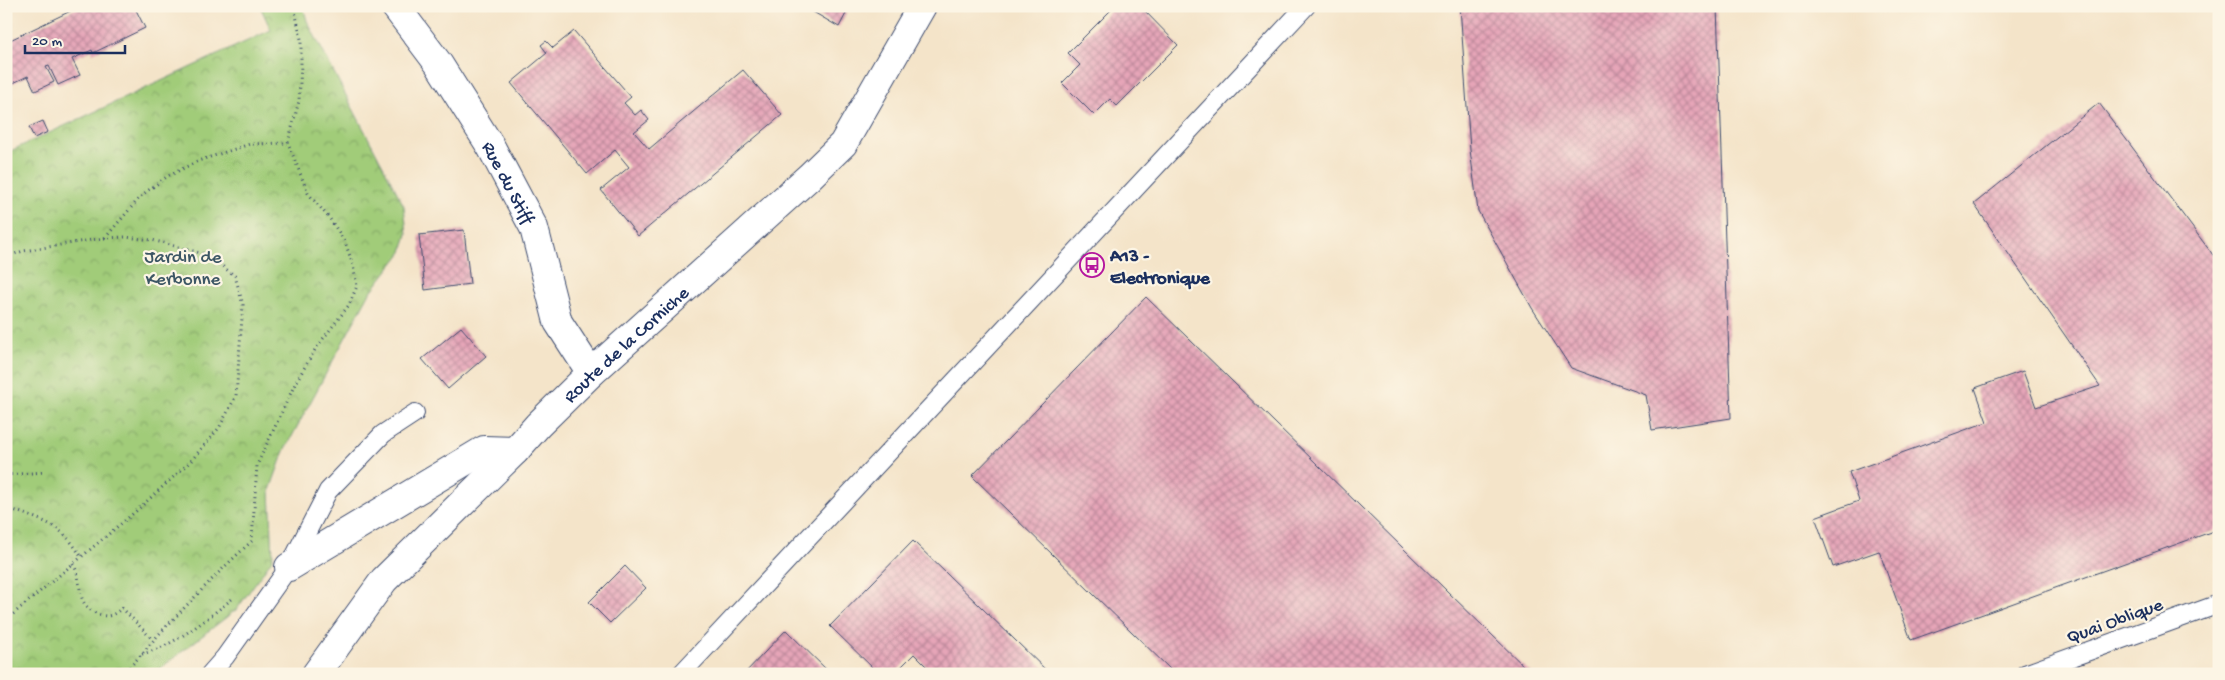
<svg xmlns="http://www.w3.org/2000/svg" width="2225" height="680" font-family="'Gochi Hand',sans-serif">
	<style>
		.park { fill: url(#park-crowns); stroke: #5e7e6c }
		.building { fill: url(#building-cross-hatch) }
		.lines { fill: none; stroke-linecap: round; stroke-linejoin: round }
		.service-casing { stroke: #3c4a6e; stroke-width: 20 }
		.minor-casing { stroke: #3c4a6e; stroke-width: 30 }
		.tertiary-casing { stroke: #3c4a6e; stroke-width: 30 }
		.path { stroke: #3c4a6e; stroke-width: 3; stroke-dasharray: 1 4; stroke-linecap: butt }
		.service { stroke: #fff; stroke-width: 18 }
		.minor { stroke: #fff; stroke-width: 28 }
		.tertiary { stroke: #fff; stroke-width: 28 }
		.labels { text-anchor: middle; stroke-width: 4.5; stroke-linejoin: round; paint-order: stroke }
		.street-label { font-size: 19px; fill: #1b2f5e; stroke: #fcf5e5 }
		.poi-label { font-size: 19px; font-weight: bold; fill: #1b2f5e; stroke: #fcf5e5; text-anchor: start }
		.park-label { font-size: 19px; fill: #3c5665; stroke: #fcf5e5 }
	</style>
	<defs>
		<pattern id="park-crowns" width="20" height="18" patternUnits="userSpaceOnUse" patternTransform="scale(1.25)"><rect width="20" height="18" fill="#a1cc79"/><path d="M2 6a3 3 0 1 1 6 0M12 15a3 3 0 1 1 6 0" fill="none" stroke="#82a666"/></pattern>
		<pattern id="building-cross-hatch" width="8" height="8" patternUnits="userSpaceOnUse" patternTransform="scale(1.25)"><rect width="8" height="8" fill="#e6a5b8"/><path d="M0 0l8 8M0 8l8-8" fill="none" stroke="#ba8799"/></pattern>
	</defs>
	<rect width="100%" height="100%" fill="#fcf5e5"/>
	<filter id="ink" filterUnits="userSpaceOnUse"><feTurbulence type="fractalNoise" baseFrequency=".02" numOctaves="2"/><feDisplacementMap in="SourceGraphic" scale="10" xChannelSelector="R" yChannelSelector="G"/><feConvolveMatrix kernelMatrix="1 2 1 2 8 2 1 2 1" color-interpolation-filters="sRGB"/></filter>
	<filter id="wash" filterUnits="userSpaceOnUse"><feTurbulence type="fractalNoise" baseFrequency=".0096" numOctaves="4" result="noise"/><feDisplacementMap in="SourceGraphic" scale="20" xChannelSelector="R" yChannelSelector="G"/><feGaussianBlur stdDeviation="1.12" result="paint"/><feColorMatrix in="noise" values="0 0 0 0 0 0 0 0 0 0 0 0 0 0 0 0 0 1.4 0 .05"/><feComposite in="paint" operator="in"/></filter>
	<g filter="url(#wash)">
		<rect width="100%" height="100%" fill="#f4e4c9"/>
		<polygon class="park" points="260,6 303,6 307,21 404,206 407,234 402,252 369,294 284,451 270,490 273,558 237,609 153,674 6,674 6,153 271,30"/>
		<g id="blocks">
			<g class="building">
				<polygon points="81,6 134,6 145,28 93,53 92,50 72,59 80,75 58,85 49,66 46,67 54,82 35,91 28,76 9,85 12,91 6,94 6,42"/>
				<polygon points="803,6 850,6 839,27"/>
				<polygon points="1115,6 1140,6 1178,45 1117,106 1110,99 1094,115 1062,83 1080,65 1068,53"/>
				<polygon points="1460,6 1717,6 1731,418 1652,430 1646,395 1571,368 1532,308 1478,211 1470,150"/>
				<polygon points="574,31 631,97 624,103 635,115 641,110 649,120 634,132 649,149 743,70 782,115 638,236 601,190 629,167 615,150 587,174 511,83 547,53 541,45 546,41 553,48"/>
				<polygon points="2099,103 2219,263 2219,529 1911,640 1879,551 1833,567 1815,517 1859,501 1849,472 1987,422 1975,388 2023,371 2036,407 2100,386 1974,204"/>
				<polygon points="43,121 48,132 34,138 29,127"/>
				<polygon points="464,230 470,284 425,290 419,235"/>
				<polygon points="1146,297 1532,674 1169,674 1172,671 972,476"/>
				<polygon points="461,327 486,356 448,389 422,359"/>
				<polygon points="913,541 1050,674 934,674 914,654 894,674 879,674 830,626"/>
				<polygon points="625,566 646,588 610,623 589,602"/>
				<polygon points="786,630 831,674 744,674"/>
			</g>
		</g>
	</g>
	<g filter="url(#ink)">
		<use href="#blocks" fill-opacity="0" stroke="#3c4a6e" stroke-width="1"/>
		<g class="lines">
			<defs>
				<g id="service">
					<polyline points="210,674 225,657 289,567 328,491 383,434 415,413"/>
					<polyline points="681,674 1306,6"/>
					<polyline points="2025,674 2219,604"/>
				</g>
				<g id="minor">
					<path id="s1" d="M395,6L438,63L491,147L534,228L558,322L591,373"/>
					<polyline points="289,567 484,450 515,451"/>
				</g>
				<g id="tertiary">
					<path id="s2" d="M316,674L384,580L515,451L538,425L591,373L809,177L843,144L922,6"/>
				</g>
			</defs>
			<use href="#service" class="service-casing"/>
			<use href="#minor" class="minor-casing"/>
			<use href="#tertiary" class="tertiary-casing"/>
			<g class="path">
				<polyline points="105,238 142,195 168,176 198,161 250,144 288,143"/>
				<polyline points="6,257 23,251 104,238 125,237 152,240 208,255 235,276 243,305 236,396 219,428 190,462 135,512 6,620"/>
				<polyline points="6,475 44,472"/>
				<path d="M6,507C40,521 61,521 81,557"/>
				<path d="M73,564C85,582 72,606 101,615C110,618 116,613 122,608L153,640"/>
				<path d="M142,654C176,645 204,621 232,599"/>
				<path d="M122,674C137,661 148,646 161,632C191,601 220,570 252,541L257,465L296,382L316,348L349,305L357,286L353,265L345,242L330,219L308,193L288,143L299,101L301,66V39L294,6"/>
			</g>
			<use href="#service" class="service"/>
			<use href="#minor" class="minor"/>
			<use href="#tertiary" class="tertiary"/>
		</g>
	</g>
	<defs>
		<symbol id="bus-ring" viewBox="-11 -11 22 22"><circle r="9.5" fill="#fcf5e5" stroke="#b5179e" stroke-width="1.5"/><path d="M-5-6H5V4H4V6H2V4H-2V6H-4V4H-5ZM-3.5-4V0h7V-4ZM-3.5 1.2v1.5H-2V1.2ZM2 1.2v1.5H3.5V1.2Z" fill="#b5179e"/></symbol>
	</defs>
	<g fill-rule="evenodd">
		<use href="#bus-ring" x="1078" y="251" width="28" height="28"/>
	</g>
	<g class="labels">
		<g class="street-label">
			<text dy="7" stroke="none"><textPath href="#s1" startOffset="210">Rue du Stiff</textPath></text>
			<text dy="7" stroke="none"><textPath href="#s2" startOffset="454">Route de la Corniche</textPath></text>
			<text transform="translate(2114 619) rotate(-20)" y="7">Quai Oblique</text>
		</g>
		<g class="poi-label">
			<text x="1110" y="261">A13 -<tspan x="1110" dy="22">Electronique</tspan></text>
		</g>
		<g class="park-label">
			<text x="183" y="262">Jardin de<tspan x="183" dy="22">Kerbonne</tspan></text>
		</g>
	</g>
	<rect width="2225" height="680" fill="none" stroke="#fcf5e5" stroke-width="25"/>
	<path d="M25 45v8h100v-8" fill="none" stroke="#1b2f5e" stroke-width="2.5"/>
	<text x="32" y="45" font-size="15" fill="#1b2f5e" stroke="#fcf5e5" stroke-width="4" paint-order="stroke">20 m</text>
</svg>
